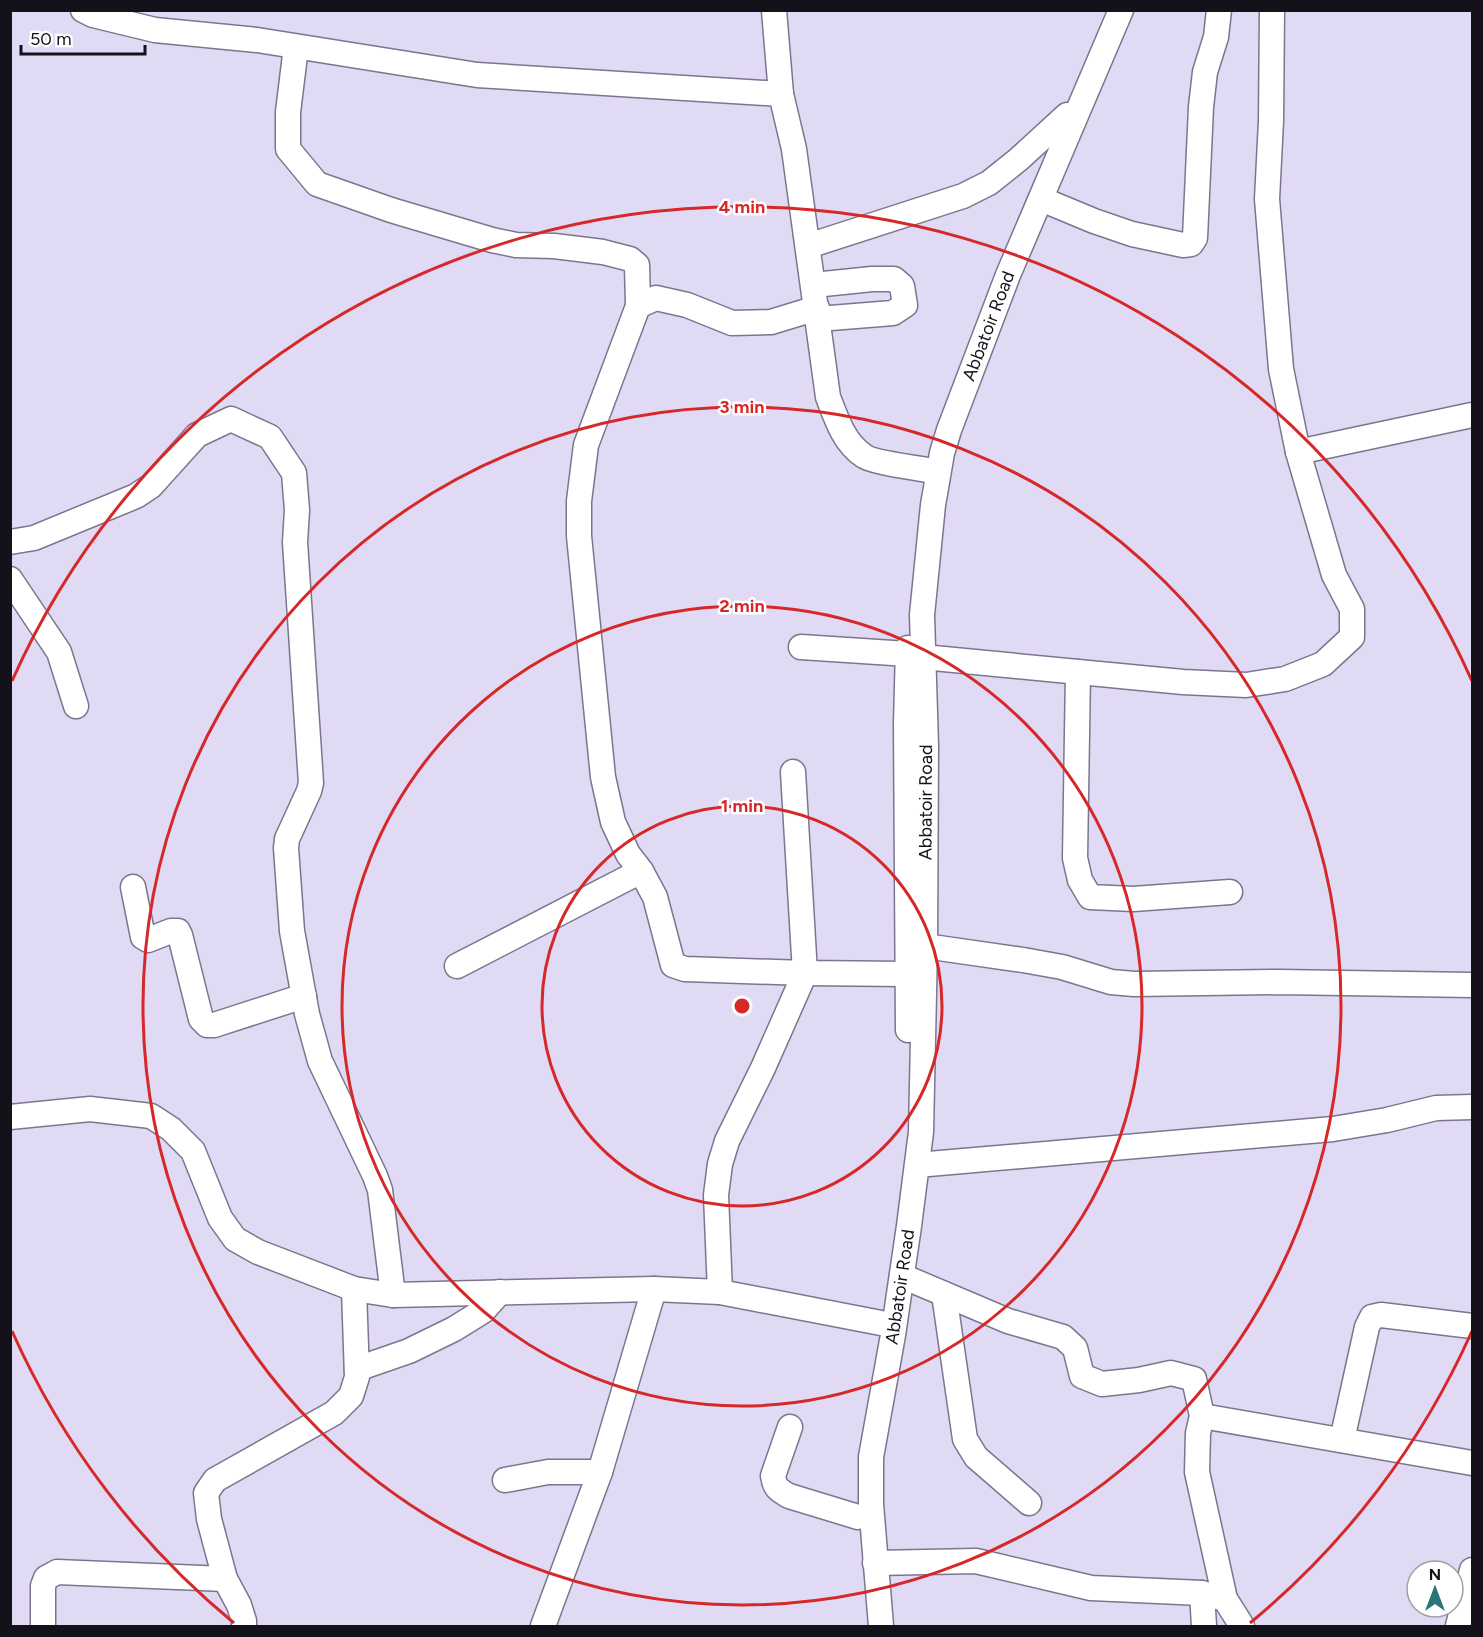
<svg xmlns="http://www.w3.org/2000/svg" width="1483" height="1637" font-family="Figtree,sans-serif">
	<style>
		.lines { fill: none; stroke-linecap: round; stroke-linejoin: round }
		.minor-casing { stroke: #7c758d; stroke-width: 27 }
		.minor { stroke: #fff; stroke-width: 24 }
		.ring { fill: none; stroke: #d62828; stroke-width: 3 }
		.labels { text-anchor: middle; stroke-width: 5; stroke-linejoin: round; paint-order: stroke }
		.street-label { font-size: 18px; fill: #14111a; stroke: #fff }
		.centre { fill: #d62828; stroke: #fff; stroke-width: 3 }
		.ring-label { font-size: 18px; text-anchor: middle; font-weight: bold; fill: #d62828; stroke: #fff; stroke-width: 5; stroke-linejoin: round; paint-order: stroke }
	</style>
	<rect width="100%" height="100%" fill="#e1daf5"/>
	<g class="lines">
		<defs>
			<g id="minor">
				<polyline points="83,10 93,15 155,30 257,40 477,75 781,94"/>
				<path d="M774,10L781,94L794,149L828,397C836,418 844,443 864,456C872,462 915,468 928,470"/>
				<polyline points="296,47 288,112 288,149 317,184 391,210 492,240 516,245 554,246 603,252 630,259 637,265 638,306 586,445 579,501 579,536 603,777 613,822 628,854 641,871 655,897 673,965 685,969 805,973 906,974"/>
				<polyline points="1041,199 1094,221 1132,234 1183,245 1191,244 1195,238 1201,107 1205,72 1216,37 1219,10"/>
				<polyline points="808,246 963,196 989,183 1019,159 1067,115"/>
				<polyline points="814,285 872,279 894,279 902,286 905,305 893,313 818,319"/>
				<polyline points="638,306 656,298 687,305 732,323 771,322 817,308"/>
				<polyline points="1298,452 1472,415"/>
				<polyline points="10,542 34,538 136,496 151,486 197,435 231,419 270,437 294,473 297,510 295,542 311,783 309,791 287,839 286,848 292,931 307,1014 320,1061 375,1176 380,1190 393,1295"/>
				<polyline points="10,579 59,652 76,706"/>
				<polyline points="801,647 908,654"/>
				<polyline points="923,657 1183,682 1246,685 1285,679 1323,664 1352,637 1352,609 1334,575 1298,452 1281,369 1267,199 1271,121 1272,10"/>
				<polyline points="1078,672 1075,858 1080,880 1090,897 1133,899 1230,892"/>
				<polyline points="133,887 143,937 148,940 171,931 178,931 180,935 201,1019 207,1025 214,1025 304,996"/>
				<polyline points="925,946 1023,960 1062,967 1111,982 1134,984 1279,982 1472,985"/>
				<polyline points="457,966 641,871"/>
				<polyline points="908,1030 906,724 908,648"/>
				<polyline points="10,1117 90,1109 151,1116 171,1129 193,1151 220,1218 235,1239 258,1252 354,1289 393,1295 654,1289 720,1292 881,1323"/>
				<polyline points="917,1165 1333,1129 1387,1120 1436,1108 1472,1107"/>
				<polyline points="902,1276 1008,1321 1063,1337 1075,1348 1082,1376 1102,1384 1139,1380 1171,1373 1194,1379 1202,1416 1198,1433 1197,1472 1225,1599 1242,1626"/>
				<polyline points="720,1292 716,1195 720,1164 727,1141 763,1068 805,973 793,772"/>
				<polyline points="944,1294 965,1439 976,1457 1029,1503"/>
				<polyline points="357,1369 409,1351 454,1329 483,1311 500,1292"/>
				<polyline points="1202,1416 1472,1463"/>
				<path d="M790,1427L773,1476C775,1489 779,1490 789,1496L858,1517"/>
				<polyline points="1342,1440 1367,1327 1372,1317 1381,1315 1472,1326"/>
				<polyline points="505,1480 548,1472 600,1472"/>
				<polyline points="875,1563 976,1561 1091,1588 1202,1593 1225,1599"/>
				<polyline points="1202,1593 1204,1626"/>
				<polyline points="43,1626 43,1586 46,1578 57,1572 225,1579"/>
				<polyline points="244,1626 244,1621 239,1605 225,1579 209,1519 206,1493 215,1480 334,1413 351,1396 357,1377 354,1289"/>
				<polyline points="543,1626 600,1472 654,1289"/>
				<path id="s1" d="M881,1626L871,1504V1457L893,1335L909,1226L921,1132L925,946L926,746L922,615L933,505L942,453L949,430L1008,275L1121,10"/>
				<polyline points="1458,1626 1472,1570"/>
			</g>
		</defs>
		<use href="#minor" class="minor-casing"/>
		<use href="#minor" class="minor"/>
	</g>
	<g class="ring">
		<circle cx="742" cy="1006" r="200"/>
		<circle cx="742" cy="1006" r="400"/>
		<circle cx="742" cy="1006" r="599"/>
		<path d="M1472 1331A799 799 0 0 1 1250 1623M234 1623A799 799 0 0 1 12 1331M12 681A799 799 0 0 1 1472 681"/>
	</g>
	<g class="labels">
		<g class="street-label">
			<text dy="6" stroke="none"><textPath href="#s1" startOffset="1314">Abbatoir Road</textPath></text>
			<text dy="6" stroke="none"><textPath href="#s1" startOffset="828">Abbatoir Road</textPath></text>
			<text dy="6" stroke="none"><textPath href="#s1" startOffset="342">Abbatoir Road</textPath></text>
		</g>
	</g>
	<circle cx="742" cy="1006" r="9" class="centre"/>
	<g class="ring-label">
		<text x="742" y="213">4 min</text>
		<text x="742" y="413">3 min</text>
		<text x="742" y="612">2 min</text>
		<text x="742" y="812">1 min</text>
	</g>
	<rect width="1483" height="1637" fill="none" stroke="#14111a" stroke-width="24"/>
	<g transform="translate(1435 1589)"><circle r="28" fill="#ffffff" stroke="#a1a0a3" stroke-width="1.5"/>
	<path d="M0-4.5L10 22L0 15L-10 22Z" fill="#2a7578"/>
	<text y="-9" font-size="16" font-weight="bold" text-anchor="middle" fill="#14111a">N</text>
	</g>
	<path d="M21 45v9h124v-9" fill="none" stroke="#14111a" stroke-width="3"/>
	<text x="30" y="45" font-size="18" fill="#14111a" stroke="#ffffff" stroke-width="4.5" paint-order="stroke">50 m</text>
</svg>
